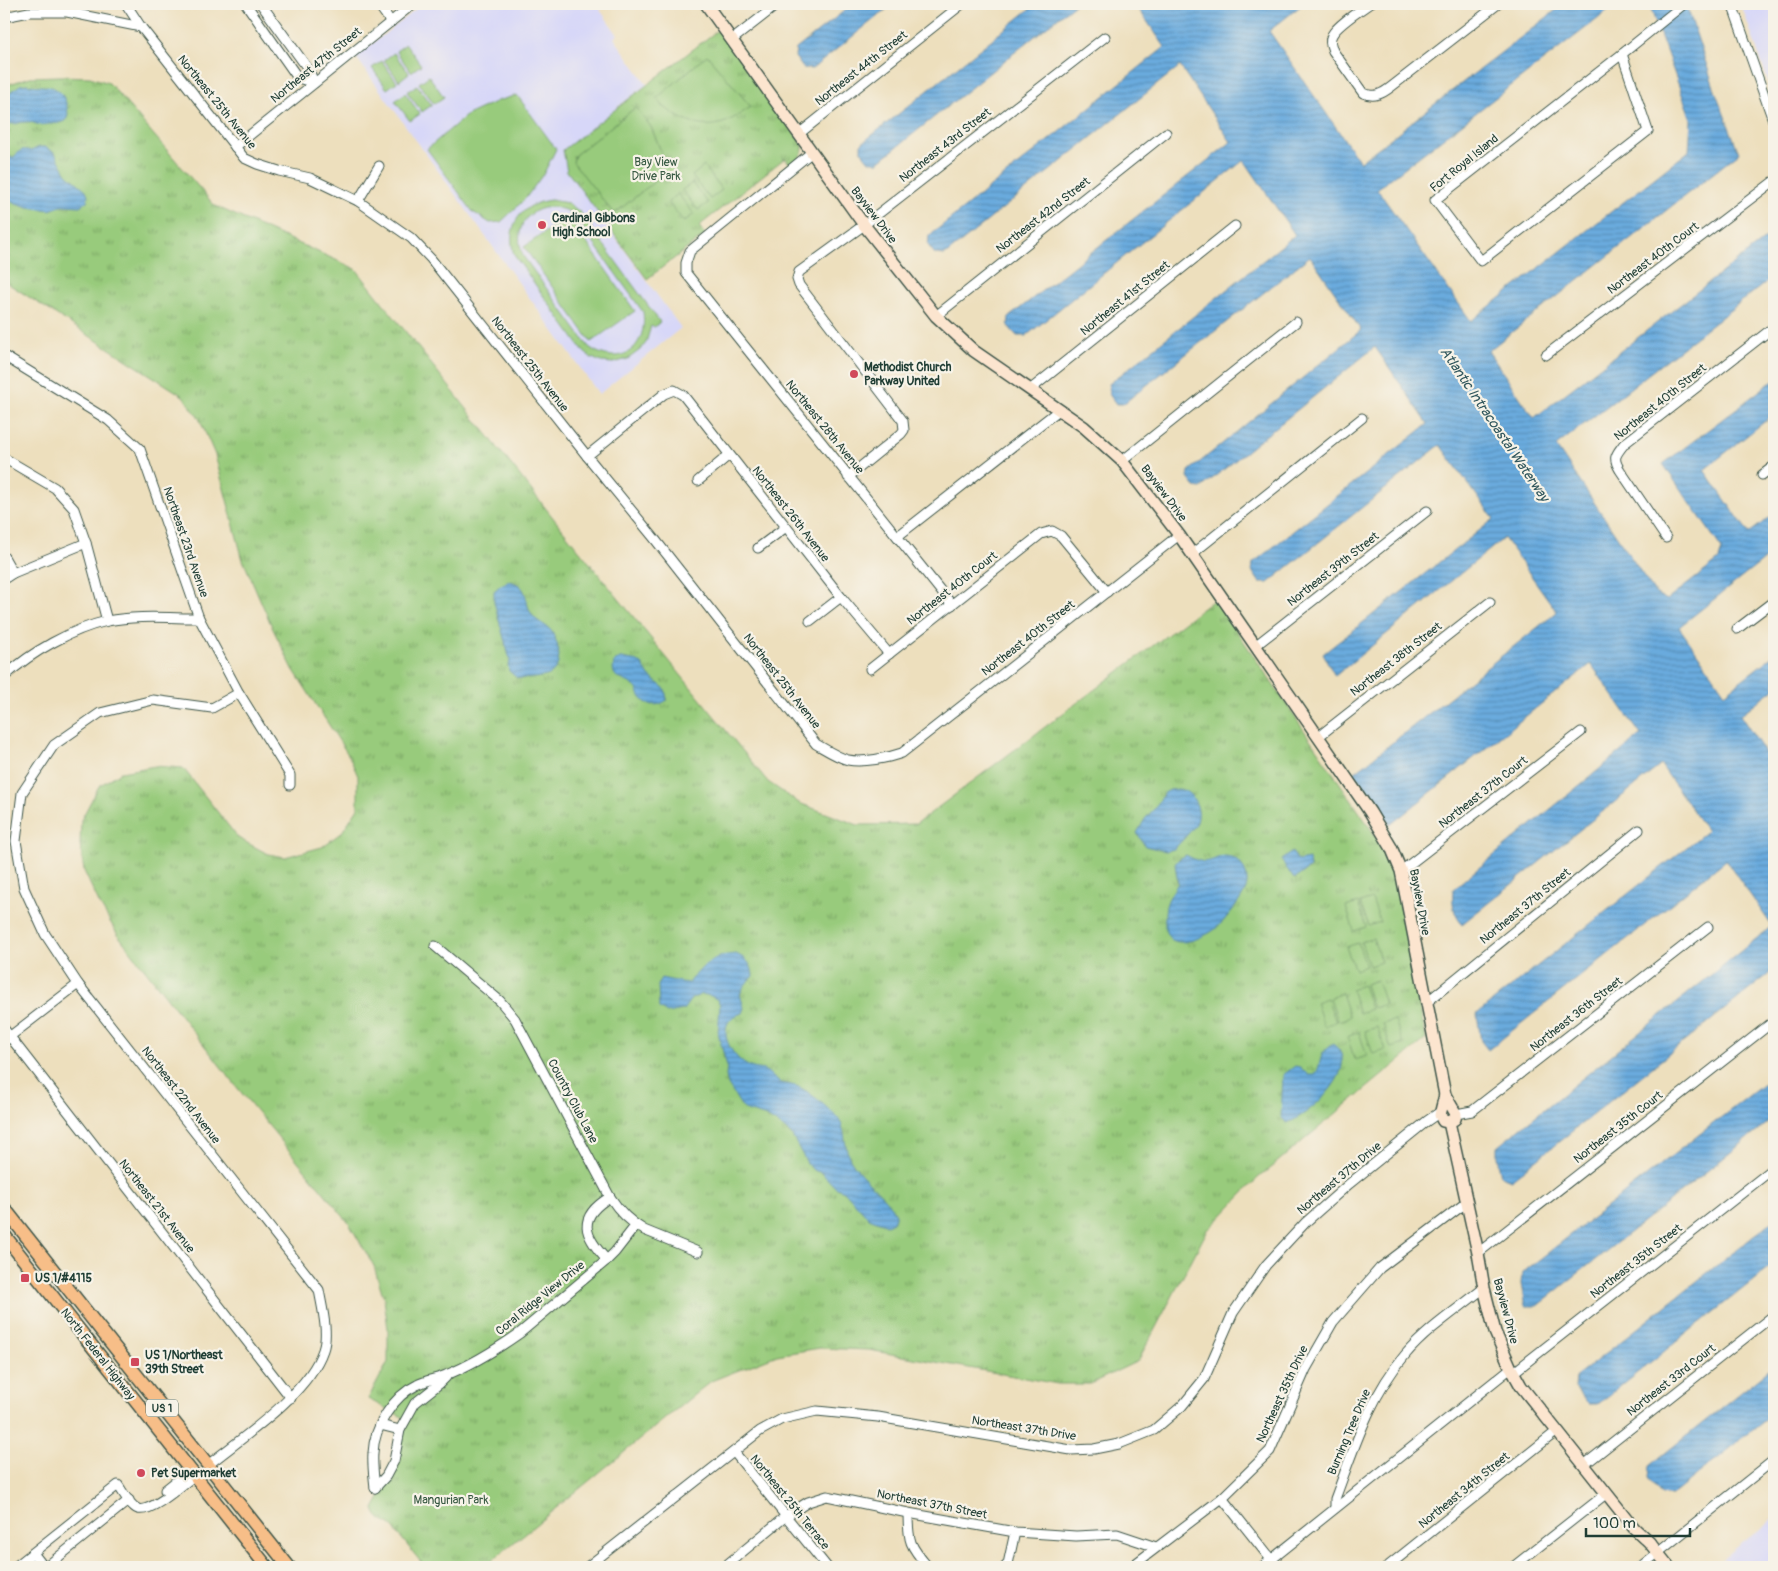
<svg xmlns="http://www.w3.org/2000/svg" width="1778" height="1571" font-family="Pangolin,sans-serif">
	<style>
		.built { fill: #d7d7f8 }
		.grass { fill: url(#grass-tufts); stroke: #5c8458 }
		.garden { fill: #98cb7b; stroke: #5c8458; fill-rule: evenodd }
		.water { fill: url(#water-rules); stroke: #447489 }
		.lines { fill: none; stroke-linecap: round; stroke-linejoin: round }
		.street-casing { stroke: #3e5549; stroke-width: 11 }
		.secondary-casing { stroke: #3e5549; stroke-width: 14 }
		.primary-casing { stroke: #3e5549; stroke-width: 15 }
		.street { stroke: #fff; stroke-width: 9 }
		.secondary { stroke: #fce5cf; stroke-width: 11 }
		.primary { stroke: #f7be88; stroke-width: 12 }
		.poi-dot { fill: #d1495b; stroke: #f7f3e8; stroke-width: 2 }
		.labels { text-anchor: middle; stroke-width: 4.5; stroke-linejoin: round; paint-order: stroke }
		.shield { fill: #f7f3e8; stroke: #60746a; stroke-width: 1 }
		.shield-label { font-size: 11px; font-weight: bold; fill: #1f3d34 }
		.street-label { font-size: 12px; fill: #1f3d34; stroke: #f7f3e8 }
		.park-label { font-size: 12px; fill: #375942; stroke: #f7f3e8 }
		.poi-label { font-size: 12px; font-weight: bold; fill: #1f3d34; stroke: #f7f3e8; text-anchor: start }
		.water-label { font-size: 14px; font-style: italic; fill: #32585e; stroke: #f7f3e8 }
	</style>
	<defs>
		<pattern id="grass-tufts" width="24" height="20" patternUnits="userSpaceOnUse" patternTransform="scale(1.25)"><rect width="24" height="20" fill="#98cb7b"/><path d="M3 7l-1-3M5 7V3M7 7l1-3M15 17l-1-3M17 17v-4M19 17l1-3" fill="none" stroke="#7ba666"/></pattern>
		<pattern id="water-rules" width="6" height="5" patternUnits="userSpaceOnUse" patternTransform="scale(1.25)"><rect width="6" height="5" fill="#6aabde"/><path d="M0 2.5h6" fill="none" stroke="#578cb5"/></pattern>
	</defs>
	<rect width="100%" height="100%" fill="#f7f3e8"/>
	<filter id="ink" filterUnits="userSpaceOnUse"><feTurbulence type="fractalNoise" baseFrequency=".02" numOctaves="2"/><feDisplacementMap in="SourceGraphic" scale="10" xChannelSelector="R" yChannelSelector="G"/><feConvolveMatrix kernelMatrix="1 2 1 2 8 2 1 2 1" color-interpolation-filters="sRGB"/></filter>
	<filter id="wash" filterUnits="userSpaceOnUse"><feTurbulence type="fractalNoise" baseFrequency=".0096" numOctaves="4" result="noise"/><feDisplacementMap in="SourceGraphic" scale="20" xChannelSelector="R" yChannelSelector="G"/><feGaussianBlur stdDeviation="1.12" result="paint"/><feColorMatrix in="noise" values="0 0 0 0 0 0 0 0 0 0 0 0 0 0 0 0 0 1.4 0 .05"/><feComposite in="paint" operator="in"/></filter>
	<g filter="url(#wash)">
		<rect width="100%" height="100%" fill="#eddfbd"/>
		<g class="built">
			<polygon points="422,4 607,4 600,10 618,35 614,38 647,84 563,150 567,171 681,328 599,394 356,57"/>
			<polygon points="1741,4 1774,4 1774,76 1768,81"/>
			<polygon points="1774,1518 1774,1567 1712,1567"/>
		</g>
		<g class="grass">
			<path d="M718,30L803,145C804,155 798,159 791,165L785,158L699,226L705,235L647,279L567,171L563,150Z"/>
			<path d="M60,76L90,77L109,83L215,206L356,269L570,539L768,782L799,803L858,825L916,824L1215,599L1381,844L1394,875L1426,1039L1258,1178L1207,1231L1138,1361L1090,1384H1058L869,1350L820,1348L777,1355L711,1381L484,1567H425L390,1524C381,1521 377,1518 374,1509L396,1468L398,1452L408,1420L368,1399L388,1362V1329L384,1299L374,1266L348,1222L236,1086L118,935L99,903L84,871L80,844L81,820L99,786L121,772L155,766L183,768L238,838L268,854L285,857L322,847L342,832L358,808V776L349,756L293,669L273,629L243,560L215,455L199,418L183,396L4,281V86L30,77Z"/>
		</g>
		<g class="garden">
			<polygon points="406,44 421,65 411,72 396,51"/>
			<polygon points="394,53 409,73 399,81 384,60"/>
			<path d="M707,55L751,107C741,113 730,122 719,124C694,130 673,116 656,99Z"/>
			<polygon points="382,61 397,82 387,89 372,68"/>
			<polygon points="429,76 444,97 434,104 419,83"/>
			<polygon points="417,85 432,105 422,112 407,92"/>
			<polygon points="405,93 420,114 410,121 395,101"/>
			<polygon points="517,95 556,149 544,173 525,199 501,222 490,223 473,212 427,149 467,115 497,101"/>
			<polygon points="636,107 651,127 661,151 660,177 614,214 573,162 575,155"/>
			<polygon points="704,166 722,190 710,199 692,176"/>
			<polygon points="692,183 708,203 698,210 682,190"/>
			<polygon points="678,194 694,214 684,222 668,202"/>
			<path d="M551,200L568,203L580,212L660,322L654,327L651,326L646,343L640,350L628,359L613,363L601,362L590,357L583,351L514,255C505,225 522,203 551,200ZM555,207L568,211L575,217L643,312C648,348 620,369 589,347L523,256C513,230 525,207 555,207Z"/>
			<polygon points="568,216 635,311 591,342 524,247"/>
			<polygon points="1372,899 1380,922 1369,926 1360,903"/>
			<polygon points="1358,903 1366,927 1354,931 1346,907"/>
			<polygon points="1373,938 1381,962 1369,966 1361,942"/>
			<polygon points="1358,943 1366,966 1355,970 1346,947"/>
			<polygon points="1377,980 1385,1004 1373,1008 1365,984"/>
			<polygon points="1363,985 1371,1009 1359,1013 1351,989"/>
			<polygon points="1342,993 1350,1017 1338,1021 1330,998"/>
			<polygon points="1327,998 1336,1022 1324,1026 1316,1002"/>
			<polygon points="1395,1020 1403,1044 1391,1048 1383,1024"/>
			<polygon points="1377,1027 1385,1050 1373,1054 1365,1031"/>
			<polygon points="1359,1032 1367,1056 1355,1060 1347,1037"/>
		</g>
		<g class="water">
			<polygon points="853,4 893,4 812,69 803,68 795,57 796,49"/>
			<polygon points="1036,4 1075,4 877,163 869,161 861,151 861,144"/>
			<path d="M1135,4H1303L1269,31L1360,162L1564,4H1617L1377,189L1471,321L1689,151L1691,119L1649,4H1686L1716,93L1739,153L1488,351L1534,418L1769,236L1774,241V276L1556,446L1655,593L1667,600L1719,560L1722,549L1663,464L1774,380V414L1704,470L1749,533L1774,514V552L1679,627L1725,693L1774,655V689L1740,715L1774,766V970L1511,1180L1501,1176L1497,1157V1147L1772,926L1726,860L1488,1050L1481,1041L1477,1014L1707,831L1661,765L1462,924C1453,914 1452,902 1453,889L1641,735L1591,664L1390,825L1354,773L1557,612L1504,538L1335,676L1323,654L1494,519L1440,445L1268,583H1260L1252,571L1253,563L1428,424L1375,347L1201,488L1195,487L1188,478L1189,471L1361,330L1310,256L1123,404H1116L1109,394V384L1295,235L1244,160L1026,336H1017L1008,326L1009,317L1231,142L1180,66L945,255L935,254L928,245L929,236L1165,47Z"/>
			<path d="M27,84C36,87 48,85 54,88C60,91 64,96 66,103C71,121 66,123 49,124C47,124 44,125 42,125C37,125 31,121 26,122C17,122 14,127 4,121V97L20,85Z"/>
			<path d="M39,147H45L55,153L67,174L86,190L88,195L87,201L80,206L63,205L50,210L28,207L4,199V158L14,157C20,150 22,148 31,151Z"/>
			<path d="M509,581C532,586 522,602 533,616C539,624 549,625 553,634C559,645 563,665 551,674C545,678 524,679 517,678L509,671L508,665L510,660L494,602V591L501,585Z"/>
			<path d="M621,658L633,660L642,664L649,676L665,689L667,700C658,707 647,707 640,696C638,692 638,689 634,686C623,677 610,681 614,662Z"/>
			<path d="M1178,789C1192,790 1202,808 1197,822C1195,827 1178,845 1174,849L1166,851L1145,846L1137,833L1145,819L1155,808L1164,793L1170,790Z"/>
			<polygon points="1292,852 1298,861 1309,859 1310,868 1294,879 1281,860"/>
			<path d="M1186,855C1190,857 1195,860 1200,861C1214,865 1221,849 1236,860C1243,864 1248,875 1247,884C1246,896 1224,922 1214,930C1199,940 1167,953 1165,926C1164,904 1167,901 1178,883L1175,864L1179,859Z"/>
			<path d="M736,954C747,959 752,964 753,976L744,986L740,994L744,1008L742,1013C731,1017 725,1022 726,1034C727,1048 740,1064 753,1068C756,1069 761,1069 764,1070C770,1073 774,1079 779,1082C785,1085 793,1084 801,1088C814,1095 825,1106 836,1116C847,1126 843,1146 850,1159C862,1180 884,1193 896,1214L893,1222L887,1225L869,1218L844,1191L835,1187L822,1173L813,1170L807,1163L791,1134L781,1126L767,1117L747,1111L742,1107L728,1085L726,1076L727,1066L718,1034L720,1005L718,1000L711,996L702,994L691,999L683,1010L667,1013L659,1008L658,983L661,978L680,982L689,983C704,964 712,956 736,954Z"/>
			<path d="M1333,1044C1364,1067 1310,1115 1287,1123L1281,1117L1283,1075L1295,1066L1300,1067L1308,1075H1315C1323,1062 1317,1053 1333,1044Z"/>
			<polygon points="1774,1076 1774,1118 1537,1306 1525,1306 1521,1284 1522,1273"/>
			<polygon points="1774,1220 1774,1264 1598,1404 1588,1404 1575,1388 1576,1377"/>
			<polygon points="1774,1366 1774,1413 1671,1496 1661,1494 1648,1478 1649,1466"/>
		</g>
	</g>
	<g filter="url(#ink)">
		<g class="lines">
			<defs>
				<g id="street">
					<path d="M126,4L141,27L244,158L257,164L279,171L310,178L358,201L411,238L431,259L587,456L654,538L816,744C825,749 837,757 848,760C863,763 888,758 902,753L1179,535"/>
					<polyline points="246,4 298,78 314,83"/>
					<polyline points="261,4 309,70 314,83"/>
					<polyline points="378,4 391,22"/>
					<path d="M1369,4C1359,11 1337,25 1332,35C1329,41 1331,45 1333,51L1363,93C1374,98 1382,94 1391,87L1498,4"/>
					<polyline points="1732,4 1774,123"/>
					<polyline points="4,17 29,12 67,12 141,27"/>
					<polyline points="732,40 778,4"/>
					<polygon points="1622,54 1648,131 1481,261 1435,200"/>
					<polyline points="1622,54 1684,4"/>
					<polyline points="800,133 962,4"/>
					<polyline points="235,147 413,4"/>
					<polyline points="812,152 690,251 686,263 686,273 952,605"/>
					<polyline points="358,201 379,166"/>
					<polyline points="936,316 1166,133"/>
					<polyline points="1546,355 1774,181"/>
					<polyline points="4,356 108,420 140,449 199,618 239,693 290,775 290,785"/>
					<polyline points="1031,389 1235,226"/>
					<polyline points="587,456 664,394 674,390 683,395 841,597 889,654"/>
					<polyline points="4,458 55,488 74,509 86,543 107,621"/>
					<polyline points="1122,461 1296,322"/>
					<polyline points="1762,475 1774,466"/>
					<polyline points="848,477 901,434 904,430 903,421 799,285 797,279 799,272 864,225 1105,37"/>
					<polyline points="698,481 729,455"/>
					<polyline points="898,536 1059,410"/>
					<path d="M1666,538L1620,470C1612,457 1616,455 1624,444L1774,327"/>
					<polyline points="758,548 786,527"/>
					<polyline points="1192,554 1362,418"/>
					<polyline points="4,557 13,573"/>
					<polyline points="4,579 13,573 86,543"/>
					<polyline points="810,621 841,597"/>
					<polyline points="1737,629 1774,601"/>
					<polyline points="1255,646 1427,511"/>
					<polyline points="870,669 1041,534 1052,531 1061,536 1107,592"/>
					<path d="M4,677C31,652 72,629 107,621C137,615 169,618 199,618"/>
					<polyline points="1318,737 1490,602"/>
					<polyline points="1401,871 1581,732"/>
					<path d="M435,946L500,1001L515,1019L610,1197C619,1211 630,1222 644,1230L698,1252"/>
					<polyline points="1427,1002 1639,830"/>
					<polyline points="4,1029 291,1398"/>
					<polyline points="4,1041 78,984"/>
					<polyline points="1456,1114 1472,1111 1708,927"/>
					<polyline points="1478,1253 1774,1021"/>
					<path d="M607,1260C583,1235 577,1217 610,1197"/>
					<polyline points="1513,1373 1774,1168"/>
					<polyline points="380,1425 400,1430"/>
					<polyline points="734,1452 827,1567"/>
					<path d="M208,1465C244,1436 308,1394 323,1350C329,1333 322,1307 319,1290L78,984L45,934L24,888L16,841L22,793L54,745L100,713L153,700L212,708L239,693"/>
					<polyline points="1584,1465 1774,1315"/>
					<path d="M375,1488C374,1477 372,1465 373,1453C374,1427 393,1396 417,1385C426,1380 437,1379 446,1375C469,1366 500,1347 520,1333L607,1260L615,1252L636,1225"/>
					<polyline points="375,1488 386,1476 394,1461 400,1430 415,1403 439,1384 446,1377"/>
					<polyline points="165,1490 190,1470"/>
					<polyline points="1222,1498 1277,1567"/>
					<path d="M1335,1508V1499C1354,1448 1370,1396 1405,1355C1427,1329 1458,1309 1484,1288"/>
					<path d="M908,1513C908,1542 910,1546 928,1567"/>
					<polyline points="33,1553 44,1567"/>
					<path d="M15,1567L118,1485C123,1492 130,1506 138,1509C152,1513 183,1484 195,1475"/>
					<polyline points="46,1567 129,1500"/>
					<polyline points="587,1567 760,1431 782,1419 817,1411 878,1417 1071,1450 1094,1449 1119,1444 1154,1430 1182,1406 1204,1379 1233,1313 1266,1265 1306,1222 1349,1184 1427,1121 1440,1112"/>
					<polyline points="724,1567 786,1516 808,1502 827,1496 908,1513 1015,1532 1076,1536 1117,1534 1156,1547"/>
					<polyline points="1005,1567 1008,1564 1015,1532"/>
					<polyline points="1131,1567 1222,1498 1270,1451 1306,1369 1333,1322 1380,1268 1467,1202"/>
					<polyline points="1262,1567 1511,1368"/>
					<polyline points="1387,1567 1557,1431"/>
					<polyline points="1513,1567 1607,1493"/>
					<polyline points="1640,1567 1774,1460"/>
				</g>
				<g id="secondary">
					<polyline points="706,4 864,225 936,316 974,351 1084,427 1122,461 1179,535 1370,812 1391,847 1401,871 1445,1095 1456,1114 1455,1119 1449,1122"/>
					<polyline points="1445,1095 1440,1115 1443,1121 1449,1122"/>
					<polyline points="1449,1122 1478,1253 1484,1288 1495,1332 1511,1368 1521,1386 1557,1431 1634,1528 1649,1542 1669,1567"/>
				</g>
				<g id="primary">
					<polyline points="4,1208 289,1567"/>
					<polyline points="4,1235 267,1567"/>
				</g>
			</defs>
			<use href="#street" class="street-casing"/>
			<use href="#secondary" class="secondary-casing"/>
			<use href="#primary" class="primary-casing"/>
			<use href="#street" class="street"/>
			<use href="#secondary" class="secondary"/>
			<use href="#primary" class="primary"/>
		</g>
	</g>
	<g class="poi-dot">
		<circle cx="542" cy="225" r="5"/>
		<circle cx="854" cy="374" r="5"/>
		<rect x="20" y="1273" width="10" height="10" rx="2.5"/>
		<rect x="130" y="1357" width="10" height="10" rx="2.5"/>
		<circle cx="141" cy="1473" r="5"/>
	</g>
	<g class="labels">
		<rect class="shield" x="146" y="1399.5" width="32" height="17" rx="4"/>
		<g class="shield-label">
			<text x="162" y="1412">US 1</text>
		</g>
		<g class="street-label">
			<text transform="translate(316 65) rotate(-39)" y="4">Northeast 47th Street</text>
			<text transform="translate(861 68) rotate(-38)" y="4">Northeast 44th Street</text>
			<text transform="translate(217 102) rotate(51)" y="4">Northeast 25th Avenue</text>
			<text transform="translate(945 145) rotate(-38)" y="4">Northeast 43rd Street</text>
			<text transform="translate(1464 163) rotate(-39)" y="4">Fort Royal Island</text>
			<text transform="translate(874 215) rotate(53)" y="4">Bayview Drive</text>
			<text transform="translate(1043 215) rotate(-38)" y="4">Northeast 42nd Street</text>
			<text transform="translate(1653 258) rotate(-37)" y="4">Northeast 40th Court</text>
			<text transform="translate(1125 298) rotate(-39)" y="4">Northeast 41st Street</text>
			<text transform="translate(530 364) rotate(52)" y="4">Northeast 25th Avenue</text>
			<text transform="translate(1660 402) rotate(-39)" y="4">Northeast 40th Street</text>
			<text transform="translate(825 427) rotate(51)" y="4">Northeast 28th Avenue</text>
			<text transform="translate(1164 493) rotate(53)" y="4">Bayview Drive</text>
			<text transform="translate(791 514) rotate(52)" y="4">Northeast 26th Avenue</text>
			<text transform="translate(186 542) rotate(71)" y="4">Northeast 23rd Avenue</text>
			<text transform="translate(1333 569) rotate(-38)" y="4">Northeast 39th Street</text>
			<text transform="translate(952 588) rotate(-38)" y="4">Northeast 40th Court</text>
			<text transform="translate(1028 638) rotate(-38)" y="4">Northeast 40th Street</text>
			<text transform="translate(1396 659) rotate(-38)" y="4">Northeast 38th Street</text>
			<text transform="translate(782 681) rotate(52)" y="4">Northeast 25th Avenue</text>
			<text transform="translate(1483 792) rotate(-38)" y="4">Northeast 37th Court</text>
			<text transform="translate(1420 902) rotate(79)" y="4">Bayview Drive</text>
			<text transform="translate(1525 906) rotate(-39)" y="4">Northeast 37th Street</text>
			<text transform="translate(1576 1014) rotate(-38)" y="4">Northeast 36th Street</text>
			<text transform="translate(181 1095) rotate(52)" y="4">Northeast 22nd Avenue</text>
			<text transform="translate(573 1101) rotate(62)" y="4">Country Club Lane</text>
			<text transform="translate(1618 1127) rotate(-38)" y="4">Northeast 35th Court</text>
			<text transform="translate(1339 1178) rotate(-40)" y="4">Northeast 37th Drive</text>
			<text transform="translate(157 1206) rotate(52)" y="4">Northeast 21st Avenue</text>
			<text transform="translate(1636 1261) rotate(-38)" y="4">Northeast 35th Street</text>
			<text transform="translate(540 1298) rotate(-39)" y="4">Coral Ridge View Drive</text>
			<text transform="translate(1506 1311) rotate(75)" y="4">Bayview Drive</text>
			<text transform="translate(98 1354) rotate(52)" y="4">North Federal Highway</text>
			<text transform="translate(1671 1380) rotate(-38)" y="4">Northeast 33rd Court</text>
			<text transform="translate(1282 1394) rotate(-65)" y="4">Northeast 35th Drive</text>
			<text transform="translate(1024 1428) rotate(9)" y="4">Northeast 37th Drive</text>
			<text transform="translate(1349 1432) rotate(-67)" y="4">Burning Tree Drive</text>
			<text transform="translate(1464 1490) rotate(-39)" y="4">Northeast 34th Street</text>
			<text transform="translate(790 1502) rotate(51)" y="4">Northeast 25th Terrace</text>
			<text transform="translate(932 1504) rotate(11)" y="4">Northeast 37th Street</text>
		</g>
		<g class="park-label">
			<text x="656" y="166">Bay View<tspan x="656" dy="14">Drive Park</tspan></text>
			<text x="451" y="1504">Mangurian Park</text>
		</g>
		<g class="poi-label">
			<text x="552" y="222">Cardinal Gibbons<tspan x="552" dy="14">High School</tspan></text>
			<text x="864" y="371">Methodist Church<tspan x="864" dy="14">Parkway United</tspan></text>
			<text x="35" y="1282">US 1/#4115</text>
			<text x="145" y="1359">US 1/Northeast<tspan x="145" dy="14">39th Street</tspan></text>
			<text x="151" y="1477">Pet Supermarket</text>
		</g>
		<g class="water-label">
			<text transform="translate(1495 424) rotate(56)" y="5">Atlantic Intracoastal Waterway</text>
		</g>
	</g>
	<rect width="1778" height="1571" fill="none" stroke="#f7f3e8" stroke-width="20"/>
	<path d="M1586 1528v8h104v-8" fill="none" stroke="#1f3d34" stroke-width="2.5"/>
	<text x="1593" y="1528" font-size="15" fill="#1f3d34" stroke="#f7f3e8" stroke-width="4" paint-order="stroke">100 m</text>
</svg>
